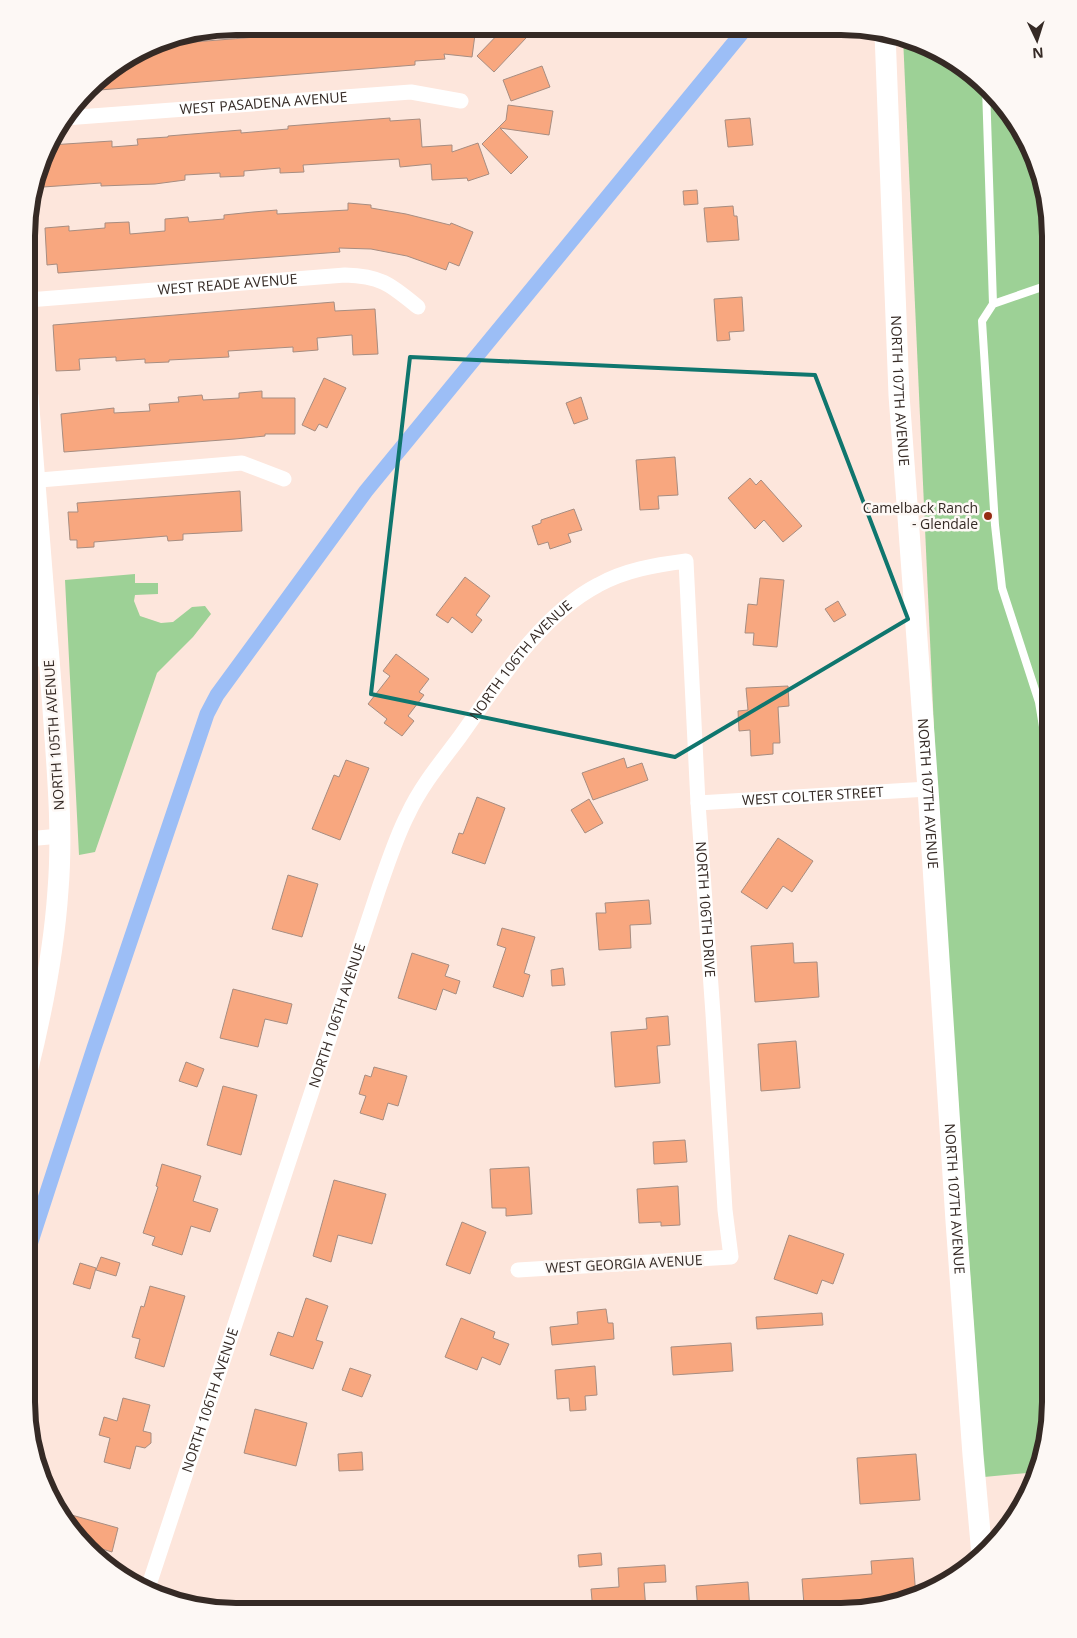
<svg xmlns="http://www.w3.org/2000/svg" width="1077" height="1638" font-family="'Open Sans',sans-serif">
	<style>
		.green { fill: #9dd196 }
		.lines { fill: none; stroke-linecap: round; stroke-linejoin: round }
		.canal { stroke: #9cbef6; stroke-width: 15 }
		.building { fill: #f8a77f; stroke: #a78d81 }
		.lane { stroke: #fff; stroke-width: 8 }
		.street { stroke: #fff; stroke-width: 15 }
		.secondary { stroke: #fff; stroke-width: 21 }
		.marked { fill: none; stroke: #0f766e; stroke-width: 4; stroke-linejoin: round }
		.poi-dot { fill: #952c13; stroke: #fdf8f5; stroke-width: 2 }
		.labels { text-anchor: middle; stroke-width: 5; stroke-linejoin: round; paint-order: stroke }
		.street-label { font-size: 14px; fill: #352a25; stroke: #fdf8f5 }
		.poi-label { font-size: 14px; fill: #352a25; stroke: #fdf8f5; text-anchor: end }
		.rim { fill: none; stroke: #352a25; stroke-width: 6 }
	</style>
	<rect width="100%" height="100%" fill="#fde6dc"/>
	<g class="green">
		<polygon points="903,37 921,42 968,70 1007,108 1035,156 1051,236 1050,1416 1038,1472 984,1477 937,796"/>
		<polygon points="135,574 135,583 158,583 158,594 135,595 134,601 140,616 161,623 173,622 192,607 205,606 211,614 193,637 157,673 95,852 79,855 65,580"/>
	</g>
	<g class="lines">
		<polyline class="canal" points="26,1257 94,1048 207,714 217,695 366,491 746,28"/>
	</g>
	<g class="building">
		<polygon points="379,27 476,27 472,57 444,54 445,59 415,61 415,65 87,91 98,78 141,53 151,53 151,48 156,45 269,36 269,30 293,29 294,34 359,31 359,28"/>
		<polygon points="505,27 515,27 526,38 494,72 477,56"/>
		<polygon points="542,66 550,87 511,101 503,80"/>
		<polygon points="508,105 553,111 549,135 500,128 528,157 511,174 482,144 506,120"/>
		<polygon points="390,118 390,121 420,119 422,147 452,145 452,152 478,143 489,174 468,181 467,178 432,180 431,164 400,167 399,159 303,165 304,172 280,173 280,168 244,171 244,176 220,177 220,173 185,175 185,180 155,184 101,186 101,183 43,187 42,168 50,145 112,141 112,147 138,145 137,139 168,137 168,136 241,130 241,133 288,129 288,126"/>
		<polygon points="750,118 753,145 728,147 725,120"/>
		<polygon points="697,190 698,204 684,205 683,191"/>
		<polygon points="348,203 371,205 371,208 406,214 450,225 451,223 473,232 459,266 449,262 446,270 407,256 371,249 339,248 340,252 58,273 57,264 47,265 45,228 69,226 69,231 105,228 105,223 129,222 130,234 165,231 165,219 188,217 189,222 224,219 224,215 253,212 277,210 277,214 348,210"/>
		<polygon points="733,206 734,216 737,216 739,240 707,242 704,208"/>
		<polygon points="742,297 744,331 729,332 730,340 717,341 714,299"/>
		<polygon points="334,302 335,311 375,309 378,354 353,355 352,335 317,338 318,350 293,352 293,347 228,351 229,357 169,360 169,362 145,363 145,359 116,361 116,357 79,359 80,370 56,371 53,325"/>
		<polygon points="324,378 346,388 327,428 319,424 315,431 302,425"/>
		<polygon points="262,391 262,398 295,398 295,434 265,434 265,436 235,439 64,452 61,414 114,408 114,413 150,411 149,404 179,402 178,397 202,395 203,400 239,398 239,393"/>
		<polygon points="581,397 588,419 574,424 566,403"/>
		<polygon points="675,457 678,495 658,496 659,509 640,510 636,460"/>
		<polygon points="750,478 756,485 761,480 802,526 783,542 764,520 755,529 728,498"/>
		<polygon points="240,491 242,531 183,534 183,540 168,541 167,536 94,542 94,547 77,548 77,540 70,540 68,512 78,512 77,503"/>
		<polygon points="574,509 582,530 568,534 571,542 550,549 548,542 538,545 532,526 541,523 541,520"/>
		<polygon points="465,577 490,596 476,615 482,620 472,633 452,617 448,623 436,615"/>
		<polygon points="760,578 784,580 777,647 753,645 754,633 745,633 748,604 757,605"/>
		<polygon points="838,601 846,615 834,622 825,609"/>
		<polygon points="396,654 429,679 419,692 424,695 408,716 414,721 402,736 384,723 387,719 368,704 390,676 383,671"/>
		<polygon points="788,686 789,706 778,707 780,743 773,743 773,754 751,756 750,730 739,731 738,711 748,710 746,688"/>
		<polygon points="624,758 627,768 642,763 648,780 593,800 582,773"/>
		<polygon points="346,760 369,768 340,840 312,829 334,775 339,777"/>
		<polygon points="477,797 505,808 485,864 452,853 459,833 463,834"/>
		<polygon points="589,799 603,823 585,833 571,810"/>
		<polygon points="778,838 813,861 792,892 783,886 767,909 741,892"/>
		<polygon points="288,875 318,884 302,937 272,929"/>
		<polygon points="649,900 651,924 630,925 631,948 599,950 596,913 606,913 605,903"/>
		<polygon points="502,928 535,937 524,973 530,975 523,997 493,987 506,948 497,945"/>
		<polygon points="793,943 794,963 817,962 819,997 755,1002 751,946"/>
		<polygon points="412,953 449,965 445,976 460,981 456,994 443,989 436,1010 398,998"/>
		<polygon points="563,968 565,985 552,986 551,970"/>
		<polygon points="233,989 292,1004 287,1024 265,1019 258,1047 220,1038"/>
		<polygon points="668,1016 670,1045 657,1046 660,1083 615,1087 611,1032 647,1029 646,1018"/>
		<polygon points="796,1041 800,1088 761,1091 758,1044"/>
		<polygon points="186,1062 204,1069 197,1087 179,1081"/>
		<polygon points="374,1067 407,1076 398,1106 388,1103 383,1120 360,1113 366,1096 359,1094 365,1075 371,1077"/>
		<polygon points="223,1086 257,1095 241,1155 207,1145"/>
		<polygon points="685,1140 687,1162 654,1164 653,1142"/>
		<polygon points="162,1164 201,1176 193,1201 218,1209 210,1232 191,1226 182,1255 152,1245 155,1237 143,1233 158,1187 156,1186"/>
		<polygon points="529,1167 532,1214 506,1216 506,1208 492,1208 490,1169"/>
		<polygon points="334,1180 386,1194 372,1244 338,1235 331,1262 313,1256"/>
		<polygon points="678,1186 680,1225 661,1226 661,1222 639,1223 637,1189"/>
		<polygon points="462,1222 486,1232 470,1274 446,1265"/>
		<polygon points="789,1235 844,1254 833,1284 822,1280 817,1294 774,1279"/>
		<polygon points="101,1257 120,1263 116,1276 96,1270"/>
		<polygon points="80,1263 96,1268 90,1289 73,1284"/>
		<polygon points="150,1286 185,1296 164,1367 135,1358 140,1339 132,1337 141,1306 144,1307"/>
		<polygon points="306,1298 328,1306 316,1340 323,1342 313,1369 270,1355 278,1332 293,1337"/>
		<polygon points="606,1309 608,1323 613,1323 614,1339 552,1345 550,1327 578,1324 577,1312"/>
		<polygon points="822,1313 823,1325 757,1329 756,1317"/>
		<polygon points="461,1318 495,1332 493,1338 509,1344 500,1365 482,1357 477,1370 445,1357"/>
		<polygon points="731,1343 733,1371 673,1375 671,1347"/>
		<polygon points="595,1366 597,1395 585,1396 586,1410 570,1411 569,1398 557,1399 555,1370"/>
		<polygon points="350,1368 371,1375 362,1397 342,1390"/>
		<polygon points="123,1398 150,1405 143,1431 151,1433 151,1443 145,1448 136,1446 130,1469 104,1462 110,1438 99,1435 104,1417 117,1421"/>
		<polygon points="255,1409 307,1423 296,1466 244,1453"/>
		<polygon points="362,1452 363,1470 339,1471 338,1454"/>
		<polygon points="916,1454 920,1500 860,1504 857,1458"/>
		<polygon points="68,1514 118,1528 112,1552 99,1548 97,1557 70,1530 66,1522"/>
		<polygon points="601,1553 602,1565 579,1567 578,1555"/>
		<polygon points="913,1558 916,1597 884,1603 874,1604 874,1600 804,1605 802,1579 872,1574 871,1561"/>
		<polygon points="665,1565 666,1582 644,1583 646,1611 593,1611 591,1589 619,1587 618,1568"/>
		<polygon points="748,1582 750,1611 698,1611 696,1586"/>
	</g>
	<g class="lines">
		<g class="lane">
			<polyline points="986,87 993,304"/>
			<polyline points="1051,776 1039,702 1002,588 995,525 982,321 993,304 1051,284"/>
		</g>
		<g class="street">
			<path id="s1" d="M65,118L411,92L461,101"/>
			<path id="s2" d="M28,300L345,275C382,276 391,285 418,307"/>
			<polyline points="28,481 242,463 284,479"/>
			<polyline points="27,660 49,658"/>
			<path id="s3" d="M698,803L928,789"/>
			<polyline points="27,839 60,836"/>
			<path id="s4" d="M147,1591L379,888C388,863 396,837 408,814C421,786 441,762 459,738C497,685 539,616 598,585C625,570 655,565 686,561L698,803L713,1014L725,1210L731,1257L518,1270"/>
		</g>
		<g class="secondary">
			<path id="s5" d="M885,33L899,395L928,789L956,1221L973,1455L982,1555"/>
			<path d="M27,1072C42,1012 54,951 58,890C63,829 57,769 53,709C45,604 36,500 28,396"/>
		</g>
	</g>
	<path class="marked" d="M410,357L815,375L908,619L675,757L371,694Z"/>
	<circle class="poi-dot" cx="988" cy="516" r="5"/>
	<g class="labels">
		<g class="street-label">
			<text dy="5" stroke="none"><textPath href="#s1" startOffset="199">WEST PASADENA AVENUE</textPath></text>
			<text dy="5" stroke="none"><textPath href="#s2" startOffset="200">WEST READE AVENUE</textPath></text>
			<text dy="5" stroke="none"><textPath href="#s5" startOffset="358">NORTH 107TH AVENUE</textPath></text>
			<text dy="5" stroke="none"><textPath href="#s4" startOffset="1011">NORTH 106TH AVENUE</textPath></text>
			<text transform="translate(54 735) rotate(-94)" y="5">NORTH 105TH AVENUE</text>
			<text dy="5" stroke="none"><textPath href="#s5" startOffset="762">NORTH 107TH AVENUE</textPath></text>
			<text dy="5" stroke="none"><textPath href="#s3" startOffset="115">WEST COLTER STREET</textPath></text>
			<text dy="5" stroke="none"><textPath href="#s4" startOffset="1561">NORTH 106TH DRIVE</textPath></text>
			<text dy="5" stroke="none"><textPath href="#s4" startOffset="606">NORTH 106TH AVENUE</textPath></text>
			<text dy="5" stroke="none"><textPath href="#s5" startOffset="1168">NORTH 107TH AVENUE</textPath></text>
			<text transform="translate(624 1264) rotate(-3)" y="5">WEST GEORGIA AVENUE</text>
			<text dy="5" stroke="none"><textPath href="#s4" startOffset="201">NORTH 106TH AVENUE</textPath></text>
		</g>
		<g class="poi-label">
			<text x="978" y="513">Camelback Ranch<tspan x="978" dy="16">- Glendale</tspan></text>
		</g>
	</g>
	<path d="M0 0H1077V1638H0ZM236 35H841A201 201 0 0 1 1042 236V1402A201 201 0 0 1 841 1603H236A201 201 0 0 1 35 1402V236A201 201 0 0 1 236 35Z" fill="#fdf8f5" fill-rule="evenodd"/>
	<path class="rim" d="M236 35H841A201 201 0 0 1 1042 236V1402A201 201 0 0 1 841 1603H236A201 201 0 0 1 35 1402V236A201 201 0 0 1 236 35Z"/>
	<g transform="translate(1037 40) rotate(176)" stroke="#fdf8f5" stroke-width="4" paint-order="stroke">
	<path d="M0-4L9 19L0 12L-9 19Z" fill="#352a25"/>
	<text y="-8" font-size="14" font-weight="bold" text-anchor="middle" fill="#352a25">N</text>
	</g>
</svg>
